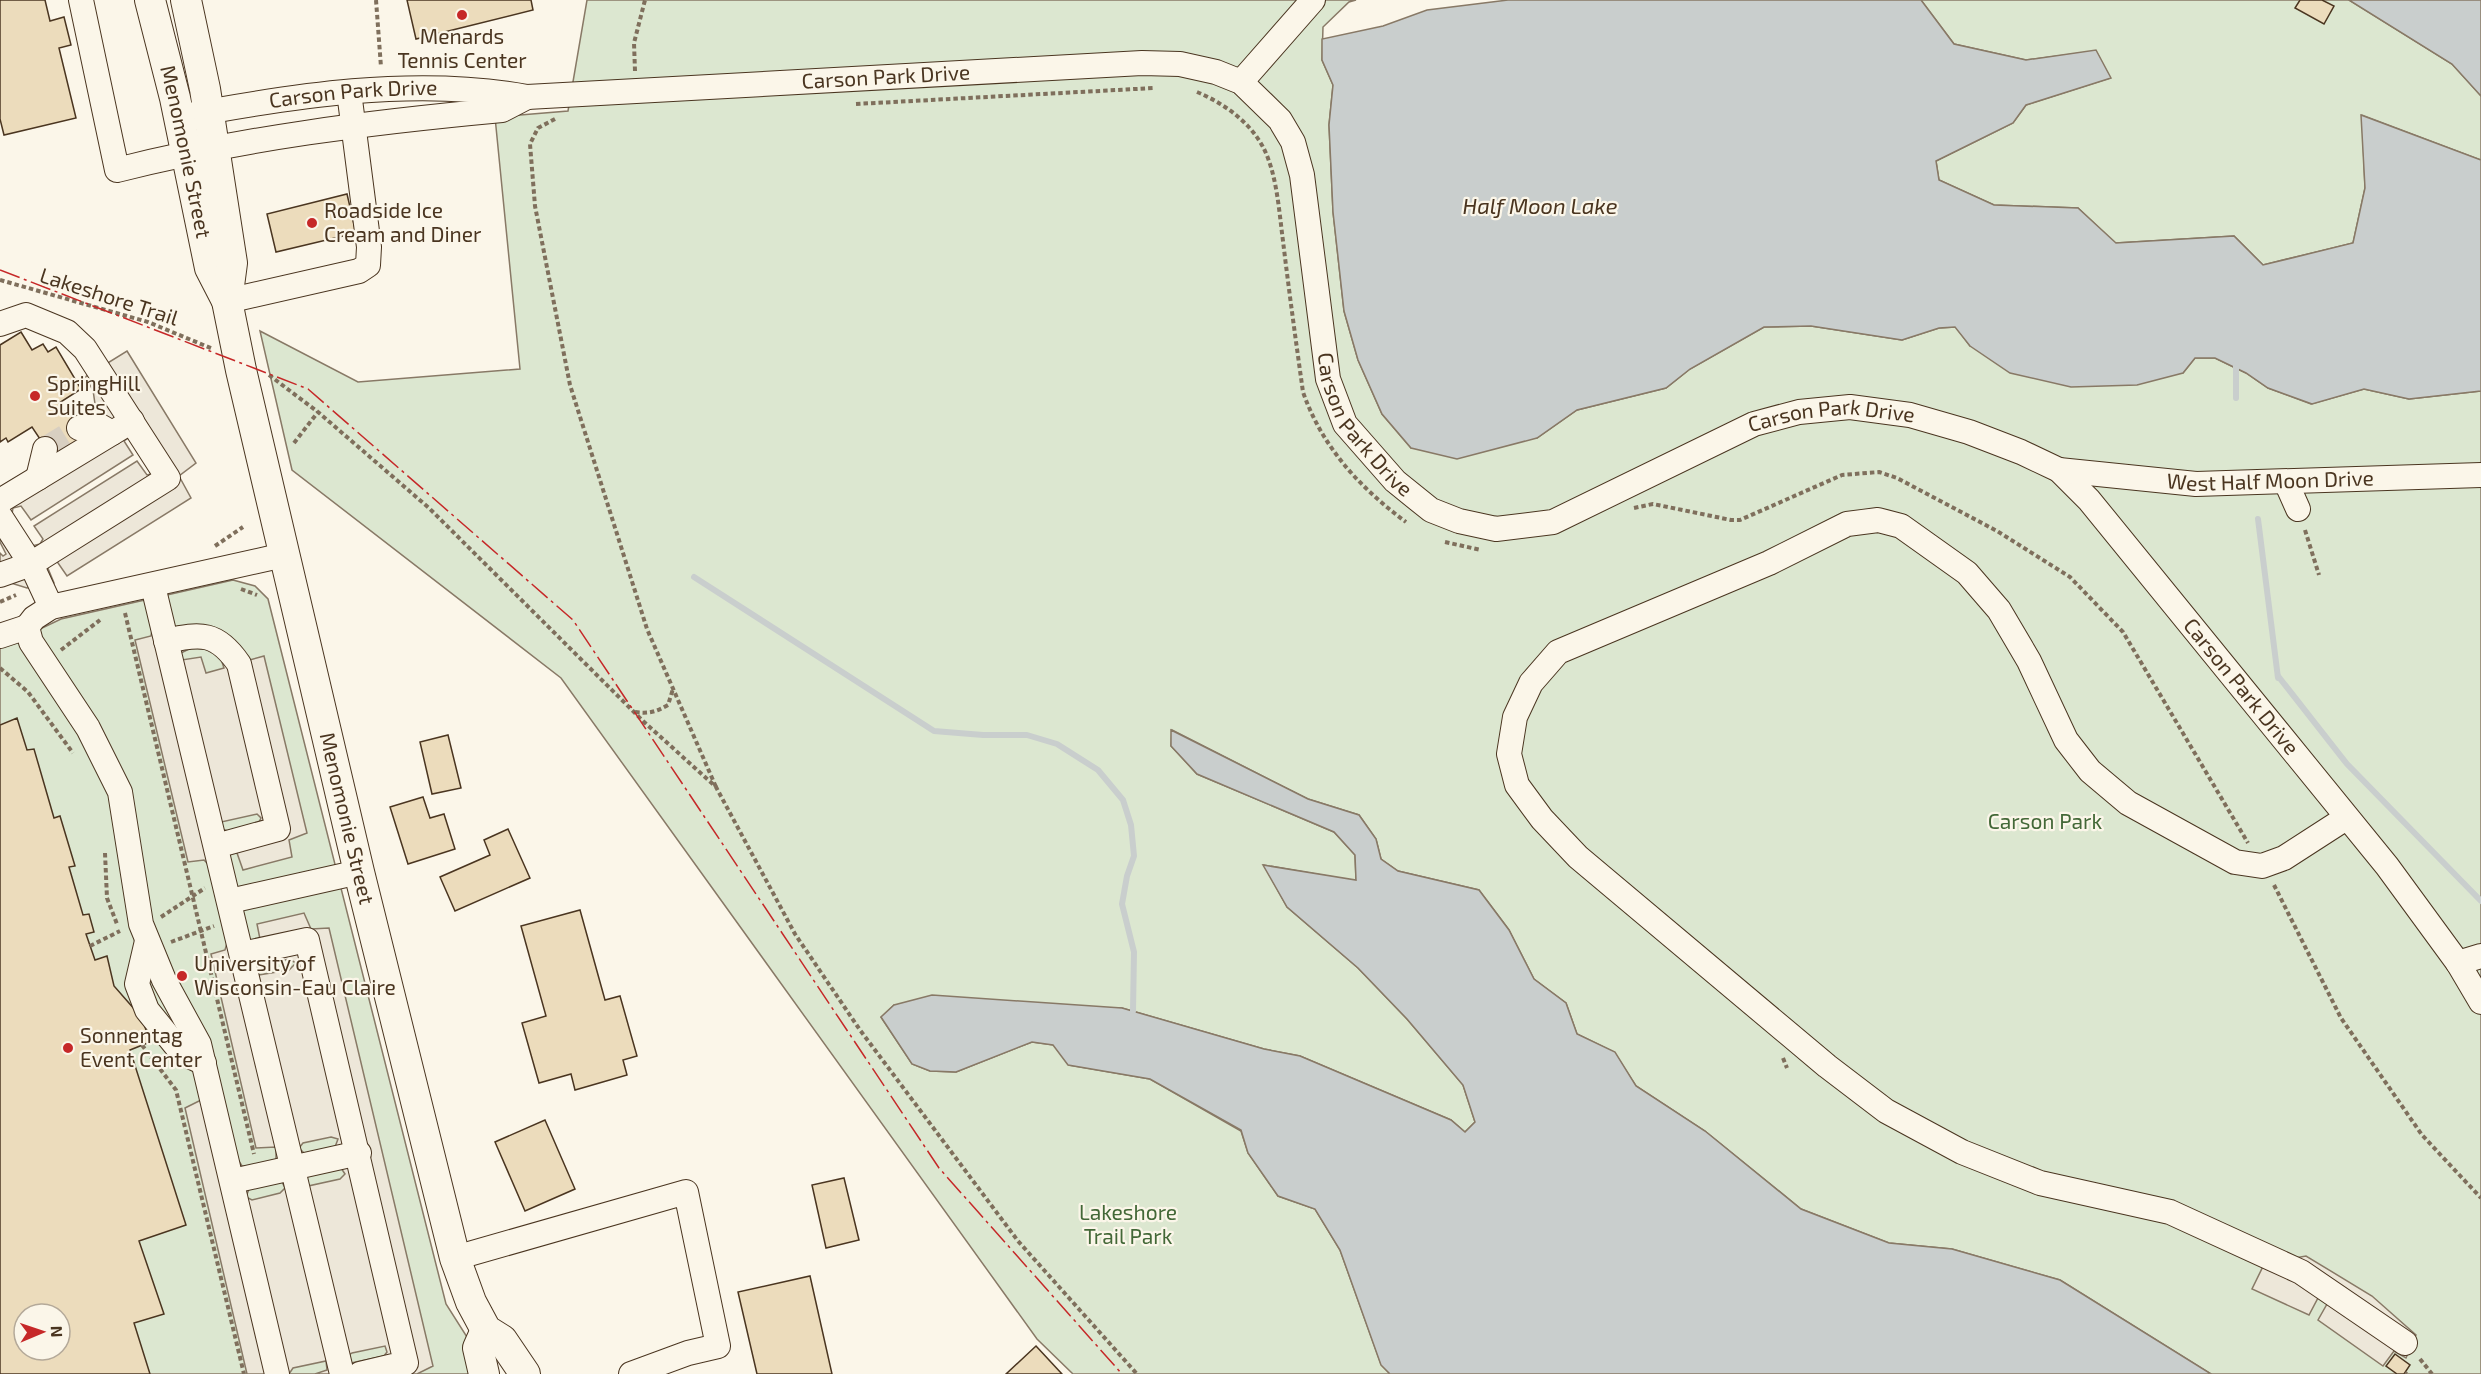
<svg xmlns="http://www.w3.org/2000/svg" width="2481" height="1374" font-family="'Exo 2',sans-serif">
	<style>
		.green { fill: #dce7d0; stroke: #887966; stroke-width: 1.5; fill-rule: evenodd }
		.parking { fill: #ede7d9; stroke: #887966; stroke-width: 1.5; fill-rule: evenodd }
		.water { fill: #c9cecd; stroke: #887966; stroke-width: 1.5 }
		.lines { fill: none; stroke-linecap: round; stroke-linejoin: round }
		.stream { stroke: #c9cecd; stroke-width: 6 }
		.building { fill: #ecdcbc; stroke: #4a3520; stroke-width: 1.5; fill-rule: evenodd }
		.minor-tunnel { stroke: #d8cfc1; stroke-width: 24; stroke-dasharray: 24 12; stroke-linecap: butt }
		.minor-casing { stroke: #4a3520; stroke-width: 26 }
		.major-casing { stroke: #4a3520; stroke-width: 32 }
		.path { stroke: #7f6f5c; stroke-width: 4; stroke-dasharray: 4.5 3; stroke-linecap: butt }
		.minor { stroke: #fbf6e9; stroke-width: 24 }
		.major { stroke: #fbf6e9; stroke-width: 30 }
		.power { stroke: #c62828; stroke-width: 1.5; stroke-dasharray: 21 4.5 3 4.5; stroke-linecap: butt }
		.poi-dot { fill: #c62828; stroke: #fbf6e9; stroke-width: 2 }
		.labels { text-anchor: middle; stroke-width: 4.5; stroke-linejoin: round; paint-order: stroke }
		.poi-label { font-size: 21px; fill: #4a3520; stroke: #fbf6e9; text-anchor: start }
		.street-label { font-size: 21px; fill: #4a3520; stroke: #fbf6e9 }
		.park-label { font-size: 21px; fill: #436837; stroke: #fbf6e9 }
		.water-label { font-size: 22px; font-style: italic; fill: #4a3520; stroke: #fbf6e9 }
	</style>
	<rect width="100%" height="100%" fill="#fbf6e9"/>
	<g class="green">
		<polygon points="587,0 1356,0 1349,2 1323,27 1322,60 1333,85 1329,125 1333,212 1344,311 1358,360 1382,414 1411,448 1537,438 1577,410 1666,388 1690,369 1764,327 1811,326 1902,340 1939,328 1956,327 1970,346 2183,373 2195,358 2215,358 2246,373 2268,388 2311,404 2364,389 2409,399 2481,391 2481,1374 2211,1374 2060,1280 1952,1249 1889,1243 1801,1209 1705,1131 1636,1086 1614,1052 1577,1034 1566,1003 1534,979 1509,930 1479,890 1398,871 1381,859 1376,839 1359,815 1308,799 1172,730 1171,746 1197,774 1334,832 1355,855 1356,881 1264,865 1287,907 1358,968 1407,1019 1463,1085 1475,1122 1465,1132 1451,1120 1300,1056 1264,1049 1122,1008 894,1005 881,1017 912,1064 930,1071 956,1072 1032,1042 1054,1045 1069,1065 1150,1079 1241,1131 1248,1153 1278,1196 1315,1209 1340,1250 1381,1364 1390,1374 1073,1374 1037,1339 561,678 292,470 260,331 358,382 520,369 495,117 568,111"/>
		<polygon points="1921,0 2349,0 2452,64 2481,96 2481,160 2362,115 2365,188 2353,243 2263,265 2234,236 2115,243 2078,208 1994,205 1939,180 1936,161 2013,123 2026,105 2110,78 2096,51 2026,60 1954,44"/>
		<path d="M233,580L255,586L268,599L446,1304L467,1337L474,1374H0V648L61,619ZM24,1314H60V1350H24Z"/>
	</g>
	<g class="parking">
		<path d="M127,351L196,463L179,476L191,498L67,576L56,560L47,566L54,583L27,588L11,583L0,585V553L3,556L6,554L0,542V487L52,456L95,404L93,390L85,377ZM130,437L151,474L147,475L137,461L34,526L43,539L40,544L32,546L12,514L13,508L21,506L31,520L133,455L124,441Z"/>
		<path d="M174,629L246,661L264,656L307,833L289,840L292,857L243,870L237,853L231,852L208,864L204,860L188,862L135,640L151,636L152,630ZM191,648L209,649L221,659L224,668L206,673L201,657L182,660L181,653ZM257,814L261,818L258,824L228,831L222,829L221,822Z"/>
		<path d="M304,913L311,929L329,928L433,1366L417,1374H315L327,1370L326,1361L293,1368L289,1374H247L185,1108L201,1100L242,1166L249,1167L276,1161V1147L256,1148L211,954L225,950L227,943L260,939L257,924ZM289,959L296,963L289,970L258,975V966ZM331,1137L338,1139L335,1147L305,1154L299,1148L303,1143ZM341,1168L345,1174L340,1179L308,1186L306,1178L309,1175ZM282,1182L285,1188L280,1193L252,1200L246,1197L249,1189ZM385,1346L387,1352L384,1356L351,1363L349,1355L352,1353Z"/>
		<polygon points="2271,1250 2289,1259 2306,1256 2372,1296 2416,1335 2406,1358 2394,1351 2383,1366 2318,1320 2327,1304 2323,1297 2318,1298 2309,1315 2252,1289"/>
	</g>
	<g class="water">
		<polygon points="1508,0 1921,0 1954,44 2026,60 2096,50 2111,78 2026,105 2013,123 1936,161 1939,180 1994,205 2078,208 2116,243 2234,236 2263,265 2353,243 2365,188 2361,115 2481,160 2481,391 2409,399 2364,389 2312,404 2268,388 2246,373 2215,358 2195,358 2183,373 2137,385 2071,387 2010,373 1970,346 1955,327 1939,328 1902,340 1811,326 1764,327 1690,369 1666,388 1577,410 1537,438 1457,459 1411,448 1382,414 1358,360 1344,311 1333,212 1329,125 1333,85 1322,60 1322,39 1383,26 1427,10"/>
		<polygon points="2349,0 2481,0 2481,96 2452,64"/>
		<polygon points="1171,730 1308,799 1359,815 1376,839 1381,859 1398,871 1479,890 1509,930 1534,979 1566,1003 1577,1034 1615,1052 1636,1086 1705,1131 1801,1209 1889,1243 1952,1249 2060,1280 2211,1374 1390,1374 1381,1365 1340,1250 1315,1209 1278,1196 1248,1153 1241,1130 1150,1079 1068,1065 1053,1045 1032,1042 956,1072 930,1071 912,1064 881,1017 894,1005 932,995 1122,1008 1264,1049 1300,1056 1451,1120 1465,1132 1475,1122 1463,1085 1407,1019 1358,968 1287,907 1263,865 1356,880 1355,855 1334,832 1197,774 1171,746"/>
	</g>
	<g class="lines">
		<g class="stream">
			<polyline points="2236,398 2236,363"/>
			<polyline points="2258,519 2278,678"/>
			<polyline points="694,577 934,731 983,735 1027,735 1057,744 1098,770 1123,800 1131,825 1134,856 1127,876 1122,904 1134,952 1133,1011"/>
			<polyline points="2278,676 2347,764 2481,901"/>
		</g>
	</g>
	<g class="building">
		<polygon points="0,0 45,0 50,21 64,17 71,45 59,48 76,118 4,135 0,119"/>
		<polygon points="407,0 531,0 533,10 416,39"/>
		<polygon points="2300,0 2322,0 2334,6 2324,24 2295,8"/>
		<polygon points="347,194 356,233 276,252 267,214"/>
		<polygon points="21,332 32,350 43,344 48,352 56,347 81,389 59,403 64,412 68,410 86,441 54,460 32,427 8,442 6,438 0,442 0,345"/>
		<path d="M17,718L27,750L34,749L54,818L60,816L75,866L69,867L83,915L89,914L94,932L86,934L95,960L107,956L114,986L142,1018L150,1042L130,1050L186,1225L139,1241L164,1314L134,1323L150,1374H0V725ZM24,1314H60V1350H24Z"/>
		<polygon points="448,735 461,788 432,794 420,742"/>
		<polygon points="423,797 430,818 444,814 455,849 408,864 390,807"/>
		<polygon points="508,829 530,878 455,911 440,877 490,855 484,840"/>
		<polygon points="580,910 605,1000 620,996 637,1056 623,1060 627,1075 575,1090 571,1074 539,1083 522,1023 546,1016 521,926"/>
		<polygon points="545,1120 575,1189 525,1211 495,1142"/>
		<polygon points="844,1178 859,1240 826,1248 812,1185"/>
		<polygon points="810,1276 832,1374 757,1374 738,1292"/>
		<polygon points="1036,1346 1062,1374 1006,1374"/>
		<polygon points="2395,1354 2410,1365 2404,1374 2397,1374 2386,1366"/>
	</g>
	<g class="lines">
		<polyline class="minor-tunnel" points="45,449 79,428"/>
		<defs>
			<g id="minor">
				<path d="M81,0L117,170C243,138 372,122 502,110L527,97"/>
				<polyline points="1241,82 1313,0"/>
				<path id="s1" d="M179,117C291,96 414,76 527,97L1142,63L1180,64L1216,72L1241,82L1280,120L1293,142L1302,175L1328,379L1345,424L1395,481L1431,510L1459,521L1496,529L1553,522L1754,424L1799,412L1850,407L1910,415L1969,432L2021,452L2059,470L2089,500L2387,866L2458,963L2481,1002"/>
				<polyline points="227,301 359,271 368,265 369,247 349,92"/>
				<polyline points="0,324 26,315 67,332 85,349 168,478 31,564 0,575"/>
				<polyline points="79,428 93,422 112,433"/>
				<path id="s2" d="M2059,470L2196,484L2481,475"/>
				<polyline points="38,478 45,449"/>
				<polyline points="2286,482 2298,509"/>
				<polyline points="0,501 132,421"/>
				<polyline points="0,516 31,564 51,607"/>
				<polyline points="153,586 342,1374"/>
				<polyline points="0,636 27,627"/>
				<path d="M166,641C201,633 217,632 239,664L278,829L216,846"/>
				<polyline points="2346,818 2284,858 2262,866 2235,862 2128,803 2090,771 2066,740 2029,661 1999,610 1967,573 1901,526 1878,520 1847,524 1769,563 1558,652 1531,683 1515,717 1509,754 1517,785 1542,819 1578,857 1827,1066 1886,1111 1962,1152 2040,1183 2170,1212 2301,1272 2405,1343"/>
				<polyline points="230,901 359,872"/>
				<polyline points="147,941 137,984 147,1010 181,1052 204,1063"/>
				<polyline points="242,954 307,940 406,1363 360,1374"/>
				<polyline points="2458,963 2481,956"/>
				<polyline points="233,1181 359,1153"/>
				<polyline points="455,1258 686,1192 718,1346 688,1353 631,1374"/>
				<polyline points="277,1374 199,1044 164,980 141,924 120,792 88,728 31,642 27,627 34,618 51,607 284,555"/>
			</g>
			<g id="major">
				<path id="s3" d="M150,0L175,98L210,268L227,301L241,370L359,872L455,1258L471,1302L486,1330L502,1340L525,1374"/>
				<polyline points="186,0 205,89 232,263 227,301"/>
				<polyline points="484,1374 478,1348 486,1330"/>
			</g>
		</defs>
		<use href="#minor" class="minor-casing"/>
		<use href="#major" class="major-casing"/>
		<g class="path">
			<polyline points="376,0 381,67"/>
			<polyline points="635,71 634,43 645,0"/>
			<path d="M1197,92C1223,103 1249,121 1263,147C1277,174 1279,211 1283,241C1289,291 1296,342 1303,392C1322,447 1360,488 1406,522"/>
			<polyline points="856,104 1154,88"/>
			<polyline points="555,119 538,128 530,144 535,206 570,385 647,629 716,787"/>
			<polyline points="0,280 148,322 213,349"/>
			<polyline points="269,375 318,412 429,508 643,721 716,787 795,934 860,1030 1018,1241 1137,1374"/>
			<polyline points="294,443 318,412"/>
			<polyline points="1634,508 1653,504 1731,520 1740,520 1842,475 1879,472 1897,478 1997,531 2070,577 2123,632 2248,843"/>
			<polyline points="2305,530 2319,575"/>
			<polyline points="1445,542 1481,550"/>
			<polyline points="215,546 243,527"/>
			<polyline points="241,589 257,595"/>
			<polyline points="0,602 16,595"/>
			<polyline points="125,613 254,1154"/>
			<polyline points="61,650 100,620"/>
			<polyline points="0,668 28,692 73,753"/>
			<path d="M635,712C648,714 656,712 668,705L673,689"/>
			<polyline points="105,853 107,898 117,924"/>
			<polyline points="2274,885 2341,1018 2422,1135 2481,1198"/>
			<polyline points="161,917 205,888"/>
			<polyline points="171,942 214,926"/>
			<polyline points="90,946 120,931"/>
			<polyline points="142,1045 176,1090 244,1374"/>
			<polyline points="1783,1058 1787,1068"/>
			<polyline points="2420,1359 2432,1374"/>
			<polyline points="2405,1373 2407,1374"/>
		</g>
		<use href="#minor" class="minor"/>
		<use href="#major" class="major"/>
		<polyline class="power" points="0,270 308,389 573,620 939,1168 1122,1374"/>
	</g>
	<g class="poi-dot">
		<circle cx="462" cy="15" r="6"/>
		<circle cx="312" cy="223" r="6"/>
		<circle cx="35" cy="396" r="6"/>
		<circle cx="182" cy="976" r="6"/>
		<circle cx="68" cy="1048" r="6"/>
	</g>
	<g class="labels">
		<g class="poi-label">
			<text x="462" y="44" text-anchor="middle">Menards<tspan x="462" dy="24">Tennis Center</tspan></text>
			<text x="324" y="218">Roadside Ice<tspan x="324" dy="24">Cream and Diner</tspan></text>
			<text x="47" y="391">SpringHill<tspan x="47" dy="24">Suites</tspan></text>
			<text x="194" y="971">University of<tspan x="194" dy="24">Wisconsin-Eau Claire</tspan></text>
			<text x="80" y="1043">Sonnentag<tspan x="80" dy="24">Event Center</tspan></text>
		</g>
		<g class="street-label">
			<text dy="7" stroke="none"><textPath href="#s1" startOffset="710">Carson Park Drive</textPath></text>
			<text dy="7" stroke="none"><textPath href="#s1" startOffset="176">Carson Park Drive</textPath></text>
			<text dy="7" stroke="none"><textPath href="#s3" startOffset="156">Menomonie Street</textPath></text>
			<text transform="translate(109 297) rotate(18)" y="7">Lakeshore Trail</text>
			<text dy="7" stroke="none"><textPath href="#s1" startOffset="1446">Carson Park Drive</textPath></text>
			<text dy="7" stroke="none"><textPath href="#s1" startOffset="1986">Carson Park Drive</textPath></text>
			<text dy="7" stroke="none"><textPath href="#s2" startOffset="212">West Half Moon Drive</textPath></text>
			<text dy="7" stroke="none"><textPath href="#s1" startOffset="2508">Carson Park Drive</textPath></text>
			<text dy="7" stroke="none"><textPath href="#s3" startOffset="843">Menomonie Street</textPath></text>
		</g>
		<g class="park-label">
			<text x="2045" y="829">Carson Park</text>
			<text x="1128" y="1220">Lakeshore<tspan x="1128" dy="24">Trail Park</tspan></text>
		</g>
		<g class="water-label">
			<text x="1540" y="214">Half Moon Lake</text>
		</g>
	</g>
	<g transform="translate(42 1332) rotate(88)"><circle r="28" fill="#fbf6e9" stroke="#b4a999" stroke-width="1.5"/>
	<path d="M0-4.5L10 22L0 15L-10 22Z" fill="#c62828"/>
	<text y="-9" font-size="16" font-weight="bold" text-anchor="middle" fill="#4a3520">N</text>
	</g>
</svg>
